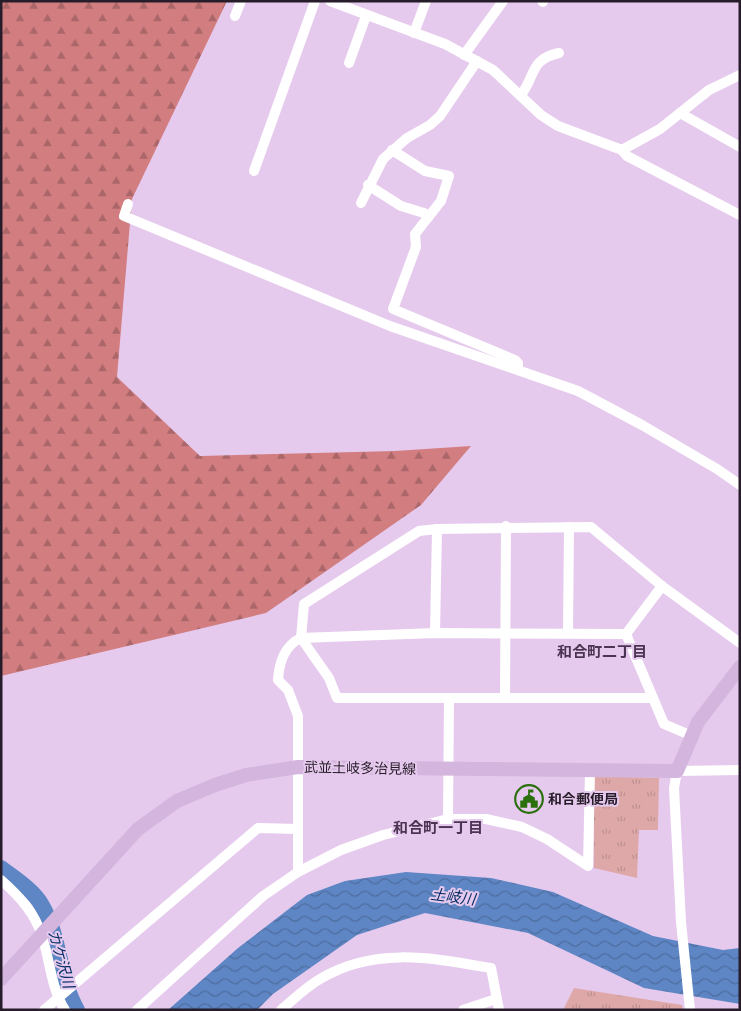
<svg xmlns="http://www.w3.org/2000/svg" width="741" height="1011" font-family="Arial,'Noto Sans JP',sans-serif">
	<style>
		.forest { fill: url(#forest-firs) }
		.park { fill: url(#park-tufts) }
		.water { fill: url(#water-waves) }
		.lines { fill: none; stroke-linecap: round; stroke-linejoin: round }
		.river { stroke: #5e86c4; stroke-width: 16 }
		.minor { stroke: #fff; stroke-width: 10 }
		.major { stroke: #d4b5dd; stroke-width: 14 }
		.labels { text-anchor: middle; stroke-width: 4; stroke-linejoin: round; paint-order: stroke }
		.street-label { font-size: 14px; fill: #271c29; stroke: #e6caee }
		.poi-label { font-size: 14px; font-weight: bold; fill: #271c29; stroke: #e6caee; text-anchor: start }
		.neighbourhood-label { font-size: 15px; font-weight: bold; fill: #4c3553; stroke: #e6caee }
		.water-label { font-size: 15px; font-style: italic; fill: #062d65; stroke: #e6caee }
	</style>
	<defs>
		<pattern id="forest-firs" width="22" height="20" patternUnits="userSpaceOnUse" patternTransform="scale(1.25)"><rect width="22" height="20" fill="#d27e80"/><path d="M5 1l3.5 6h-7zM16 11l3.5 6h-7z" fill="#aa6669"/></pattern>
		<pattern id="park-tufts" width="24" height="20" patternUnits="userSpaceOnUse" patternTransform="scale(1.25)"><rect width="24" height="20" fill="#dea8a8"/><path d="M3 7l-1-3M5 7V3M7 7l1-3M15 17l-1-3M17 17v-4M19 17l1-3" fill="none" stroke="#be9091"/></pattern>
		<pattern id="water-waves" width="16" height="10" patternUnits="userSpaceOnUse" patternTransform="scale(1.25)"><rect width="16" height="10" fill="#5e86c4"/><path d="M0 5q4-4 8 0t8 0" fill="none" stroke="#4e6d9f"/></pattern>
	</defs>
	<rect width="100%" height="100%" fill="#e6caee"/>
	<polygon class="forest" points="1,1 227,1 132,199 117,377 200,456 395,451 471,446 421,505 266,613 1,676"/>
	<g class="park">
		<polygon points="594,776 659,778 658,830 639,830 637,878 594,868"/>
		<polygon points="574,988 682,1005 683,1010 563,1010"/>
	</g>
	<polygon class="water" points="406,872 491,878 553,892 653,936 723,950 740,948 740,1004 644,988 528,933 425,913 357,935 273,994 257,1010 168,1010 238,948 307,895 345,881"/>
	<g class="lines">
		<path class="river" d="M1,868C14,878 33,890 41,904C61,937 58,977 77,1010"/>
		<g class="minor">
			<polyline points="330,1 445,44 493,70 541,115 558,126 622,150 660,129 709,90 740,75"/>
			<polyline points="542,1 543,2"/>
			<polyline points="235,16 241,1"/>
			<polyline points="414,33 426,1"/>
			<polyline points="464,55 503,1"/>
			<polyline points="349,63 366,16"/>
			<path d="M521,95C536,75 530,59 559,53"/>
			<polyline points="680,113 740,147"/>
			<polyline points="392,150 425,171 449,176 441,201 415,234 416,247 393,309 515,360 518,363 518,369"/>
			<polyline points="622,150 627,156 740,215"/>
			<polyline points="254,171 315,1"/>
			<polyline points="368,185 401,206 424,213 428,217"/>
			<polyline points="361,203 383,159 407,138 430,125 440,116 477,61"/>
			<polyline points="128,204 124,216 390,326 578,391 642,425 717,469 740,485"/>
			<polyline points="437,529 419,531 304,604 301,638 329,678 337,698 653,698"/>
			<polyline points="435,633 437,529 591,527 662,586 740,643"/>
			<polyline points="568,633 569,527"/>
			<polyline points="626,634 664,724 692,736"/>
			<polyline points="626,634 662,586"/>
			<polyline points="505,698 506,526"/>
			<polyline points="448,819 449,698"/>
			<path d="M298,872V716L288,690L278,680C279,663 285,645 301,638L435,633L626,634"/>
			<path d="M1,880C19,896 35,913 42,936C50,960 51,988 65,1010"/>
			<polyline points="44,1010 258,828 298,829"/>
			<polyline points="137,1010 263,896 298,872 341,850 383,835 448,819 486,819 522,827 547,839 588,866 590,770"/>
			<path d="M281,1010C293,1000 306,987 320,979C374,946 433,958 491,968L499,1010"/>
			<polyline points="463,1010 496,999"/>
			<polyline points="690,1010 681,922 674,788 677,771 740,770"/>
		</g>
		<polyline class="major" points="1,979 138,829 177,801 215,785 246,775 298,767 677,771 698,722 740,667"/>
	</g>
	<defs>
		<symbol id="civic-ring" viewBox="-11 -11 22 22"><circle r="9.5" fill="#e6caee" stroke="#2b700d" stroke-width="1.5"/><path d="M-.6-6.5H3V-4.5H.6V-3L4-1V1h2V6H-6V1h2V-1L-.6-3ZM-1.2 2.5V6h2.4V2.5Z" fill="#2b700d"/></symbol>
	</defs>
	<g fill-rule="evenodd">
		<use href="#civic-ring" x="513" y="783" width="32" height="32"/>
	</g>
	<g class="labels">
		<g class="street-label">
			<text transform="translate(360 768) rotate(1)" y="5">武並土岐多治見線</text>
		</g>
		<g class="poi-label">
			<text x="548" y="804">和合郵便局</text>
		</g>
		<g class="neighbourhood-label">
			<text x="602" y="657">和合町二丁目</text>
			<text x="438" y="833">和合町一丁目</text>
		</g>
		<g class="water-label">
			<text transform="translate(453 897) rotate(7)" y="5">土岐川</text>
			<text transform="translate(61 959) rotate(74)" y="5">カケ沢川</text>
		</g>
	</g>
	<rect width="741" height="1011" fill="none" stroke="#271c29" stroke-width="5"/>
</svg>
